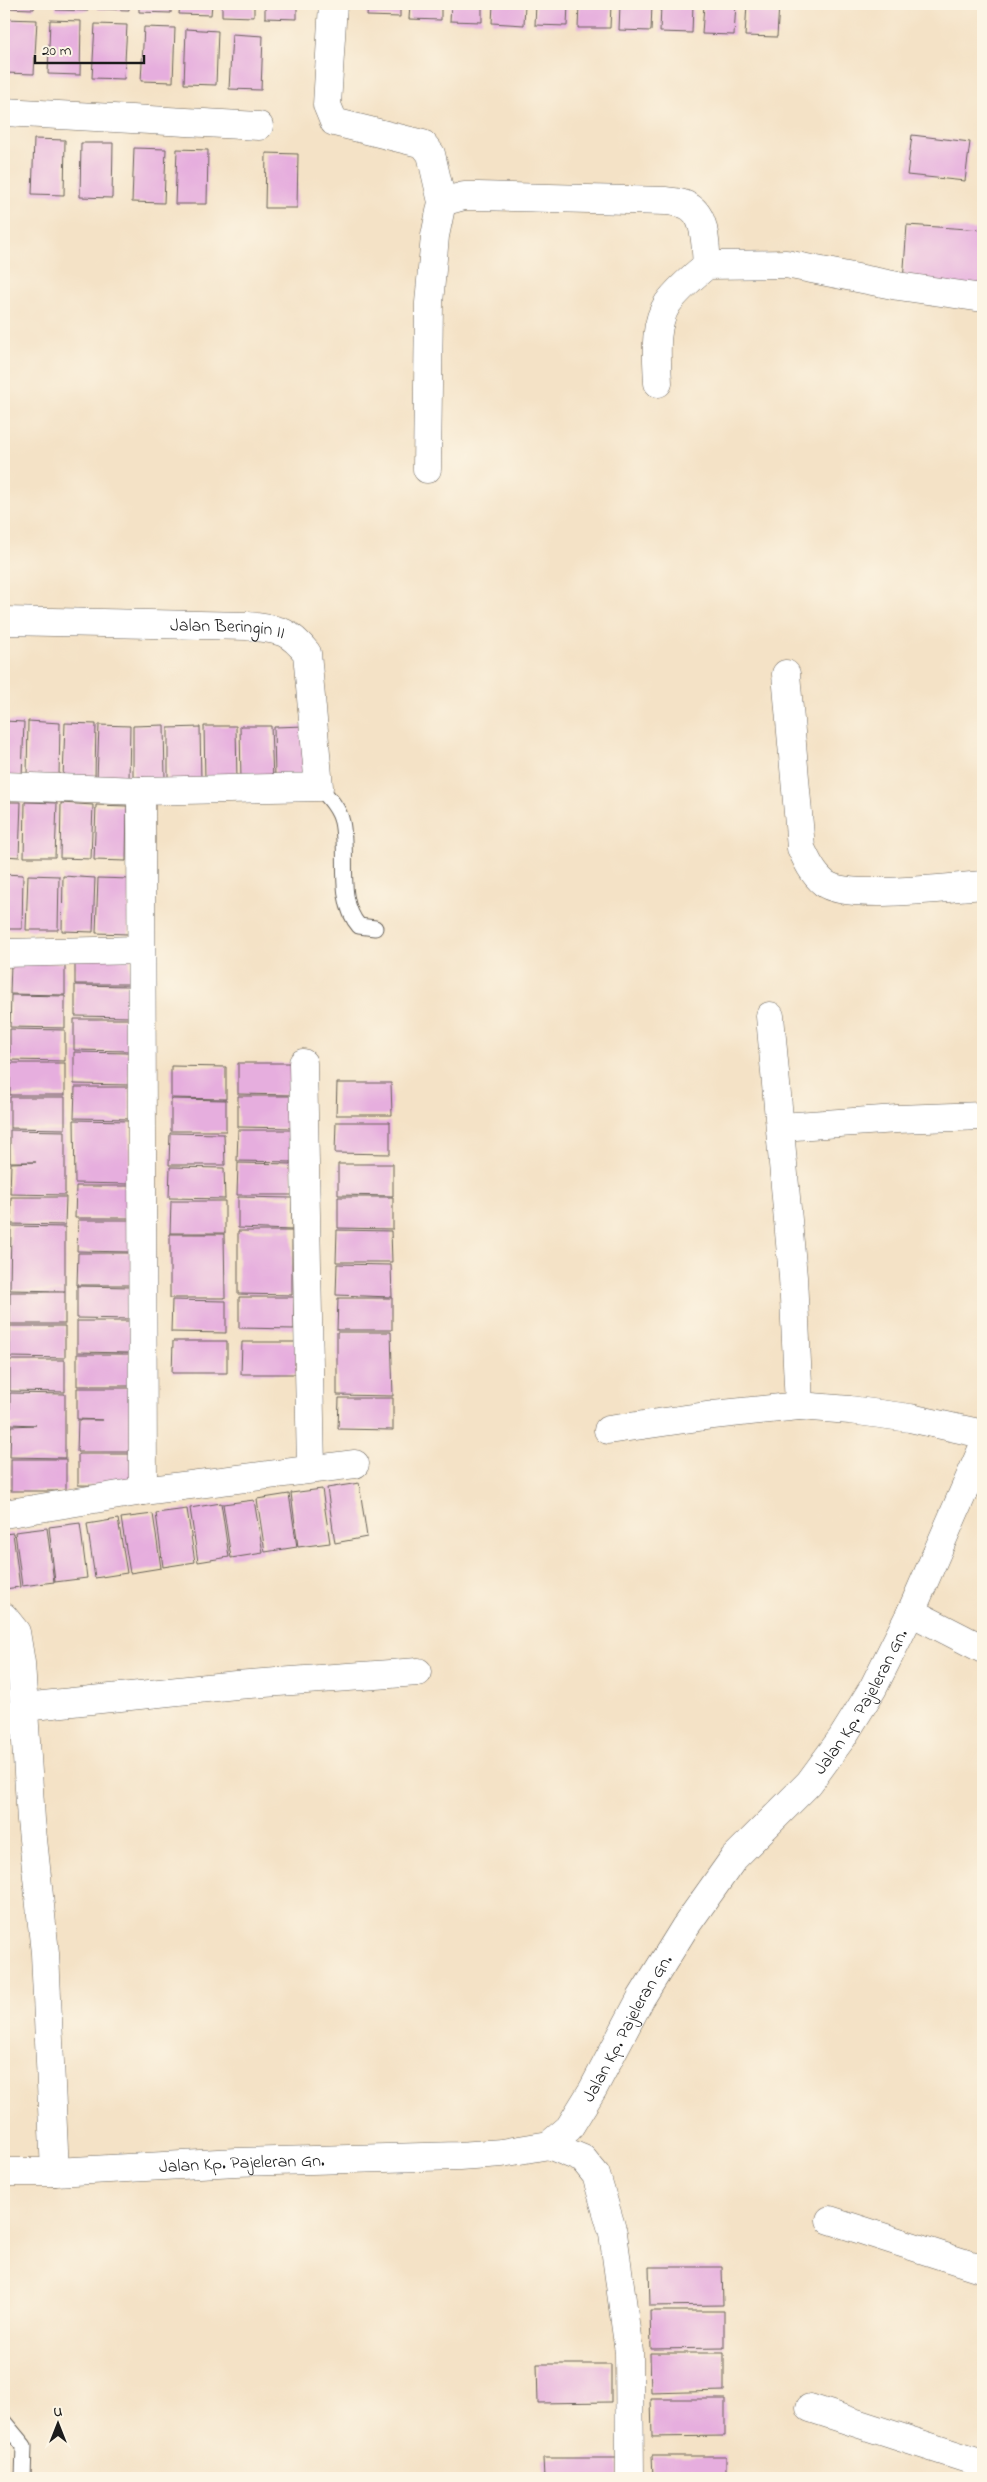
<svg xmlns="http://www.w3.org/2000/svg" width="987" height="2482" font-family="'Indie Flower',sans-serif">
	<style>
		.building { fill: #e6aede }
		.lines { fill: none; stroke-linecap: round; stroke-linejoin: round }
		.service-casing { stroke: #686158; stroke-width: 17 }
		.minor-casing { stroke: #686158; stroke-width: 29 }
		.service { stroke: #fff; stroke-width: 15 }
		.minor { stroke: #fff; stroke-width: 28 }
		.labels { text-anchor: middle; stroke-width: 4; stroke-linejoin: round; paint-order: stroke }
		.street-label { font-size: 18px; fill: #1c1c1c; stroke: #fcf5e5 }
	</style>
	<rect width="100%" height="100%" fill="#fcf5e5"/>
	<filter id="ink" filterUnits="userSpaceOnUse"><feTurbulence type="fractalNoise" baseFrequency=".02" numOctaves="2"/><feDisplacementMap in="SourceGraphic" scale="10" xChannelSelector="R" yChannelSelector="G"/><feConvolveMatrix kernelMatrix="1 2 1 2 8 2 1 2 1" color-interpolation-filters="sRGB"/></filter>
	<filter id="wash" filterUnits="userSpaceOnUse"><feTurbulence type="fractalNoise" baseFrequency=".0096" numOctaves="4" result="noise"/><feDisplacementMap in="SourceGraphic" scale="20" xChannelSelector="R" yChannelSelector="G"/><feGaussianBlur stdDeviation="1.12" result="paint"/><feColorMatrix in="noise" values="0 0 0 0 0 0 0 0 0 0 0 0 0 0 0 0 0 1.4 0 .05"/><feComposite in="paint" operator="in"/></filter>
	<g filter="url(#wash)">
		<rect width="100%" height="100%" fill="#f4e2c6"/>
		<g id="blocks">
			<g class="building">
				<polygon points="4,4 35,4 34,9 4,8"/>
				<polygon points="56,4 88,4 88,11 56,10"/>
				<polygon points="97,4 129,4 129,10 97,9"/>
				<polygon points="139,4 171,4 171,13 139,12"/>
				<polygon points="180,4 212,4 211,15 179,14"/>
				<polygon points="222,4 254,4 254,17 222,16"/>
				<polygon points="265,4 297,4 297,19 265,18"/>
				<polygon points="368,4 400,4 400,17 367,16"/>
				<polygon points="410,4 441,4 441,20 409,19"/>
				<polygon points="451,4 482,4 482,22 450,21"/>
				<polygon points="493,4 525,4 524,25 492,23"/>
				<polygon points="536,4 568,4 567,26 535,25"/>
				<polygon points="579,4 611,4 610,28 578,28"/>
				<polygon points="620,4 652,4 651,31 619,30"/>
				<polygon points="661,4 693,4 692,33 660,32"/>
				<polygon points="704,4 736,4 734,35 702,34"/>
				<polygon points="747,4 779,4 777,37 745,36"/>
				<polygon points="5,19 37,20 34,74 4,73"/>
				<polygon points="50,20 81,21 80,75 48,74"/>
				<polygon points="95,24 127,25 124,79 92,78"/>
				<polygon points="144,27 175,28 173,82 141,81"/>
				<polygon points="186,29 218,31 216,85 184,84"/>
				<polygon points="232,34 263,36 261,90 229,89"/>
				<polygon points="912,135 970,142 965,181 907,175"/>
				<polygon points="34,139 65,140 64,195 32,194"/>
				<polygon points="81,143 113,143 112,198 80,197"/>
				<polygon points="134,148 166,149 164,203 132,202"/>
				<polygon points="177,149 208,150 207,204 175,204"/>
				<polygon points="266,153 298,154 297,208 265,208"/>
				<polygon points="907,225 983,230 983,287 903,282"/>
				<polygon points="4,721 24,722 22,776 4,776"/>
				<polygon points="28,721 60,723 59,777 27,776"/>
				<polygon points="65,723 96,724 95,778 63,778"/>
				<polygon points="99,725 130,726 129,780 97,779"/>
				<polygon points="164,725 165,779 133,781 133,726"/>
				<polygon points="204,726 236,726 237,781 205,781"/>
				<polygon points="240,726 271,726 273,780 241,781"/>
				<polygon points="306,726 307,781 275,781 274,727"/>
				<polygon points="200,727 201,781 168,782 168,728"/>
				<polygon points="4,802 21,802 19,857 4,856"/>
				<polygon points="25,802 57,803 55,857 24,857"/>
				<polygon points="61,803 93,805 91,859 60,858"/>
				<polygon points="96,805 127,806 126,861 94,860"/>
				<polygon points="4,874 23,875 22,929 4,929"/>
				<polygon points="28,875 59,876 58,930 26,930"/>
				<polygon points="63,876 95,878 93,932 62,931"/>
				<polygon points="98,878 130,879 128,934 96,933"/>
				<rect x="75" y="952" width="55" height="32"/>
				<polygon points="11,963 65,963 65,995 10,994"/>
				<polygon points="75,985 130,986 130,1017 75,1016"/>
				<polygon points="11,995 65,996 65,1028 10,1027"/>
				<polygon points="74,1019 129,1019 129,1051 74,1050"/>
				<polygon points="10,1029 65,1030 65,1061 10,1060"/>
				<polygon points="74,1052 129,1053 129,1085 74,1084"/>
				<rect x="10" y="1063" width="55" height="32"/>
				<polygon points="238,1063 292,1063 293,1095 238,1094"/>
				<polygon points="171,1066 226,1067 226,1099 171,1098"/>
				<polygon points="337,1083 391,1083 392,1115 336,1115"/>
				<polygon points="75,1087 129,1087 130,1119 74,1118"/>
				<polygon points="238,1096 292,1096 293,1128 238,1127"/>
				<polygon points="10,1097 65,1097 65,1129 10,1128"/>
				<polygon points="171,1099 226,1100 226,1131 171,1131"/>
				<polygon points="74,1120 129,1121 130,1184 75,1183"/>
				<polygon points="336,1122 390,1122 390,1154 335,1153"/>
				<polygon points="10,1130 65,1131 65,1195 10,1194 11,1163 36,1162 10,1162"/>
				<polygon points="238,1130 292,1130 292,1162 237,1161"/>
				<polygon points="170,1133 224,1134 225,1165 169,1165"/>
				<polygon points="238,1163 292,1164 292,1195 237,1195"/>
				<polygon points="338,1164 393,1164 393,1196 338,1195"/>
				<polygon points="170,1167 224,1168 225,1199 169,1198"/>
				<polygon points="76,1186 130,1186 131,1218 75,1218"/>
				<polygon points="11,1197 66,1197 65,1225 11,1224"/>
				<polygon points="238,1197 292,1198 292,1230 238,1228"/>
				<polygon points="338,1197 393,1197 393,1229 338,1228"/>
				<polygon points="171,1201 225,1201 225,1233 170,1233"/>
				<polygon points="78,1220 132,1220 132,1252 77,1251"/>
				<polygon points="11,1226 65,1227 65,1291 10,1290"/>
				<polygon points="337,1230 391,1231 392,1262 336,1262"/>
				<polygon points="238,1231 292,1231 292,1295 238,1294"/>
				<polygon points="170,1234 224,1234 225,1298 170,1298"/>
				<polygon points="78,1253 132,1253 132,1285 77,1285"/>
				<polygon points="337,1264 391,1265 392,1297 336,1295"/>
				<polygon points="77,1286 131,1287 131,1319 77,1318"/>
				<rect x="10" y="1292" width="55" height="32"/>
				<polygon points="239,1297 294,1297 294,1329 239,1328"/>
				<polygon points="338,1298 392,1298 392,1330 337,1330"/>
				<polygon points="172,1300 226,1301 226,1333 171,1332"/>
				<polygon points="77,1321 131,1321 131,1353 77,1352"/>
				<polygon points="10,1326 65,1326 65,1358 10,1357"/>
				<polygon points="337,1332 391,1332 393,1396 337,1395"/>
				<polygon points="173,1341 227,1341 227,1373 172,1373"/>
				<polygon points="242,1342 296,1342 296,1374 241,1374"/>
				<polygon points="77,1354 131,1354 132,1386 77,1386"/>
				<polygon points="10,1360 65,1360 65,1392 10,1391"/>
				<polygon points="77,1388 131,1388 132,1452 77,1452 78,1420 103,1420 77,1419"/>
				<polygon points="10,1393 65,1394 65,1458 10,1457 11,1426 36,1425 10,1424"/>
				<polygon points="339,1398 393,1398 393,1430 338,1429"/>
				<polygon points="78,1454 133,1454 133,1486 78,1485"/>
				<rect x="11" y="1459" width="55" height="32"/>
				<polygon points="359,1483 367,1537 335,1543 327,1488"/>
				<polygon points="322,1489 330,1543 298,1547 291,1493"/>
				<polygon points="289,1494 297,1547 265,1552 257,1499"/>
				<polygon points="254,1500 263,1553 231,1558 223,1504"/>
				<polygon points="221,1503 229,1557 198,1562 190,1508"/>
				<polygon points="187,1509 195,1562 163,1567 156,1513"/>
				<polygon points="153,1514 161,1568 130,1573 121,1518"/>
				<polygon points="118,1519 127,1573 95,1578 87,1524"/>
				<polygon points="80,1523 87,1578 55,1582 49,1527"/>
				<polygon points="47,1528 54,1582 22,1586 15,1532"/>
				<polygon points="13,1533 20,1587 4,1589 4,1534"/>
				<polygon points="649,2267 722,2267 723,2305 650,2306"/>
				<polygon points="650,2311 724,2311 724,2348 651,2349"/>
				<polygon points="650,2353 724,2353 724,2391 651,2393"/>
				<polygon points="537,2364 611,2364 611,2402 538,2403"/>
				<polygon points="651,2399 725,2399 725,2436 652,2437"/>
				<polygon points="652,2456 726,2456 726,2478 653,2478"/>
				<polygon points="543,2458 617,2458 617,2478 544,2478"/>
			</g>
		</g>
	</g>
	<g filter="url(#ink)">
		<use href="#blocks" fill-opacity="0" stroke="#686158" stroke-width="1"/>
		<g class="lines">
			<defs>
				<g id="service">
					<path d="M319,787C328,797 339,808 342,822C349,855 336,900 359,926L375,928"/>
					<polyline points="4,2422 24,2446 23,2478"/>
				</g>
				<g id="minor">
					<polyline points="333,4 327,105 334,122 423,144 431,154 442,202 435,236 429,303 427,469"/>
					<polyline points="4,112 259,126"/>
					<path d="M442,202L464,196H478L666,201C672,202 680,202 686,205C707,214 705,245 707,265"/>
					<path d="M658,383C657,358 653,325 668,303C679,288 694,276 707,265L786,264L898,286L983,298"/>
					<path id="s1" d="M4,621L248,626C278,630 287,628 307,653L319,787L141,791L4,786"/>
					<path d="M786,674L801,848C807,861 813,874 824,883C846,901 952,887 983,885"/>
					<polyline points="141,791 143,1491"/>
					<polyline points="4,953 141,950"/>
					<polyline points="770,1016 793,1277 799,1406"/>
					<polyline points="303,1063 311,1469"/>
					<polyline points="781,1127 897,1119 983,1116"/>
					<polyline points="608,1430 713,1415 799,1406 850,1410 910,1418 983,1434"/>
					<polyline points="4,1514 143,1491 355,1464"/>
					<polyline points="911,1612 983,1649"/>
					<polyline points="4,1617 16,1632 21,1663 31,1820 45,1953 55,2172"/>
					<polyline points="24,1707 236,1685 418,1672"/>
					<polyline points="549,2145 583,2159 596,2175 613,2233 629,2352 630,2478"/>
					<path id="s2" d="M4,2172H55L236,2162L459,2156L502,2153L549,2145L569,2128L593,2089L641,1998L685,1927L734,1858L809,1783L842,1738L873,1688L911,1612L983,1447"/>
					<polyline points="830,2220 983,2269"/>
					<polyline points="810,2408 983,2464"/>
				</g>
			</defs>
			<use href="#service" class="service-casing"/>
			<use href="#minor" class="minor-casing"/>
			<use href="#service" class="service"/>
			<use href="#minor" class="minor"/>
		</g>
	</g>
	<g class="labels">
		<g class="street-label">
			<text dy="6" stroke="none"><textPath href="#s1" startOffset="224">Jalan Beringin II</textPath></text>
			<text dy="6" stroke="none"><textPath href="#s2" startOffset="1092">Jalan Kp. Pajeleran Gn.</textPath></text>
			<text dy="6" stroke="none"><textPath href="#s2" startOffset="688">Jalan Kp. Pajeleran Gn.</textPath></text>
			<text dy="6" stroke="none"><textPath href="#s2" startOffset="238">Jalan Kp. Pajeleran Gn.</textPath></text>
		</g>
	</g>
	<rect width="987" height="2482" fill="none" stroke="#fcf5e5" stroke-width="20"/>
	<g transform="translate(58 2424)" stroke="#fcf5e5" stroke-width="4" paint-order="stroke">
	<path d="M0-4L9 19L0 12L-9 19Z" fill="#1c1c1c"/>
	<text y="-8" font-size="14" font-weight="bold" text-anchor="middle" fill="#1c1c1c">U</text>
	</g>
	<path d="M35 55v8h109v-8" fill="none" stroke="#1c1c1c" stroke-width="2.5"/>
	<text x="42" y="55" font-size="15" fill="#1c1c1c" stroke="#fcf5e5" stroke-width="4" paint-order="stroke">20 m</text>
</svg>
